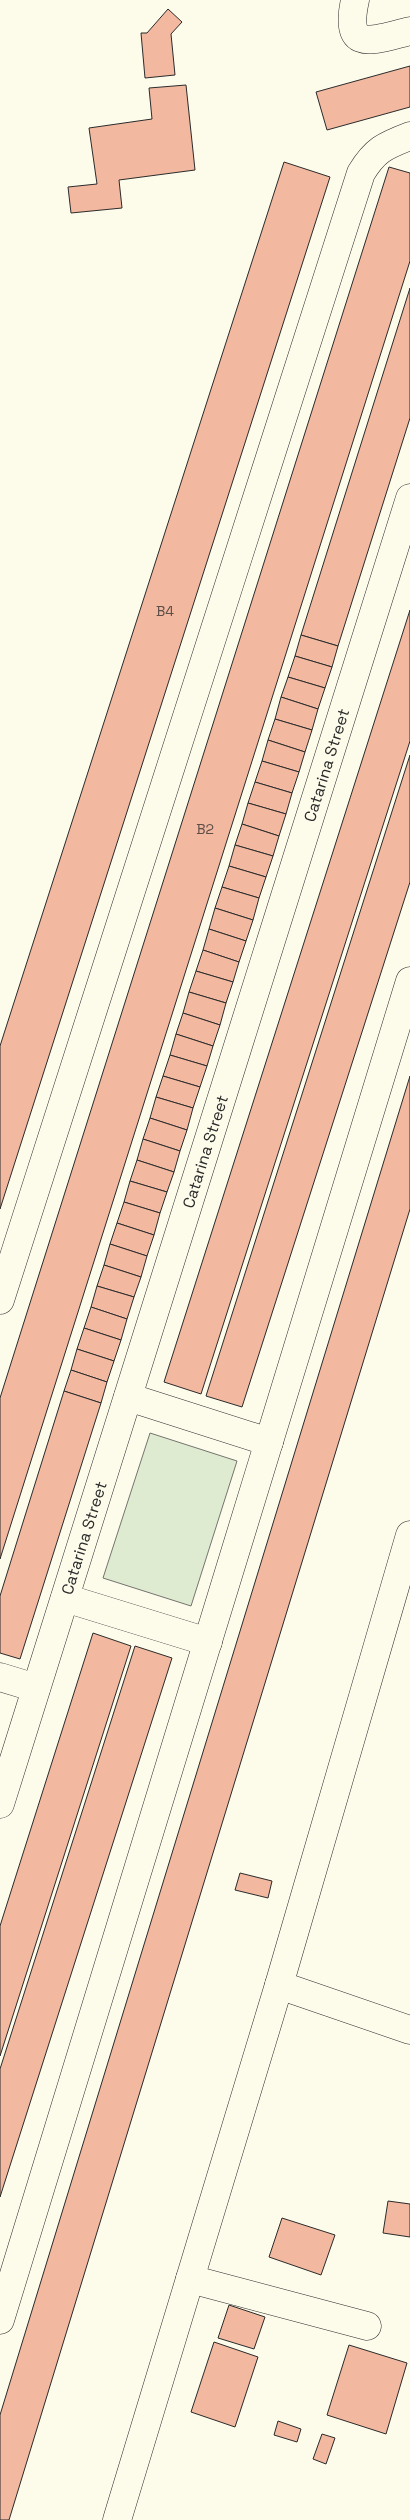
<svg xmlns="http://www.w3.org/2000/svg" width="410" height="2520" font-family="'Space Grotesk',sans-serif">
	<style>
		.green { fill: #deebd1; stroke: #74746e }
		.building { fill: #f2b8a0; stroke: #2b2b2b }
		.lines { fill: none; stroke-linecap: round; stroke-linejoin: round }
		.minor-casing { stroke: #2b2b2b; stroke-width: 29 }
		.minor { stroke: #fdfbea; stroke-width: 28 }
		.labels { text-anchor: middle; stroke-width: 4; stroke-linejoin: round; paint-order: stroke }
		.number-label { font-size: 14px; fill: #5d4e48 }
		.street-label { font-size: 16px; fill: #2b2b2b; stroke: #fdfbea }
	</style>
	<rect width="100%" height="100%" fill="#fdfbea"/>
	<polygon class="green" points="150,1433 237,1461 191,1606 103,1578"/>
	<g class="building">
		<polygon points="168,9 182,22 171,34 175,75 145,78 141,33 147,33"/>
		<polygon points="410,66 410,107 327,130 316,92"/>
		<polygon points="186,85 195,170 119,180 122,208 71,213 68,187 97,184 89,128 152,119 149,88"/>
		<polygon points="284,162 330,177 0,1209 0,1046"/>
		<polygon points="389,167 410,173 410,261 0,1559 0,1398"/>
		<polygon points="410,288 410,418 338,646 301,635"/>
		<polygon points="410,610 410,741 201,1394 164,1382"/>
		<polygon points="301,635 338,646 332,667 295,656"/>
		<polygon points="295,656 332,667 325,688 288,677"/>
		<polygon points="288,677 325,688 318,709 281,697"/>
		<polygon points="281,697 318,709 312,730 275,719"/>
		<polygon points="275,719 312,730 305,752 268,740"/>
		<polygon points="268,740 305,752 299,772 262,761"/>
		<polygon points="410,755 410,882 242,1407 206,1396"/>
		<polygon points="262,761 299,772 292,793 255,782"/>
		<polygon points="255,782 292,793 286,814 248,803"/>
		<polygon points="248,803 286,814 279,836 242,824"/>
		<polygon points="242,824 279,836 273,856 235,845"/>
		<polygon points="235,845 273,856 266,877 229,866"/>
		<polygon points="229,866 266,877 259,898 222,887"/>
		<polygon points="222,887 259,898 253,920 215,908"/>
		<polygon points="215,908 253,920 246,941 209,929"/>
		<polygon points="209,929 246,941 239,962 203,950"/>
		<polygon points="203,950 239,962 233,982 196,971"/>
		<polygon points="196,971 233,982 226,1003 189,992"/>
		<polygon points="189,992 226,1003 220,1025 183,1013"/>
		<polygon points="183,1013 220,1025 213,1046 176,1034"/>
		<polygon points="176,1034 213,1046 207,1066 170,1055"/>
		<polygon points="170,1055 207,1066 200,1087 163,1076"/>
		<polygon points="163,1076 200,1087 193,1108 156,1097"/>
		<polygon points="410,1076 410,1209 9,2520 0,2520 0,2415"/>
		<polygon points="156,1097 193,1108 187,1130 150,1118"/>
		<polygon points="150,1118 187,1130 180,1151 143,1139"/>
		<polygon points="143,1139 180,1151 174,1172 137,1160"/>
		<polygon points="137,1160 174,1172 167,1192 130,1181"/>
		<polygon points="130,1181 167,1192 160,1213 124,1202"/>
		<polygon points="124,1202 160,1213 154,1235 117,1223"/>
		<polygon points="117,1223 154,1235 147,1256 110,1244"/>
		<polygon points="110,1244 147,1256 141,1277 104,1265"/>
		<polygon points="104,1265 141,1277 134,1297 97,1286"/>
		<polygon points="97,1286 134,1297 127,1319 91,1307"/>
		<polygon points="91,1307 127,1319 121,1340 84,1328"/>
		<polygon points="84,1328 121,1340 114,1361 77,1349"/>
		<polygon points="77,1349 114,1361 107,1382 71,1370"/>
		<polygon points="71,1370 107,1382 101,1403 64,1391"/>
		<polygon points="64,1391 101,1403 20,1659 0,1653 0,1596"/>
		<polygon points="93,1633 131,1646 0,2056 0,1926"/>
		<polygon points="135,1646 172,1658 0,2197 0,2069"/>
		<polygon points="240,1873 272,1881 268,1898 235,1890"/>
		<polygon points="388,2201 410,2204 410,2237 383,2233"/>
		<polygon points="282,2218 335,2235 321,2275 269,2257"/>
		<polygon points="229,2305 265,2317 254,2349 218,2338"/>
		<polygon points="214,2342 258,2357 235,2427 191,2412"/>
		<polygon points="349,2345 407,2363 386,2434 327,2415"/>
		<polygon points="278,2421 301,2429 297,2442 274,2435"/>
		<polygon points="322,2434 335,2438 326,2464 313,2459"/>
	</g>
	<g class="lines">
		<defs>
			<g id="minor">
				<path d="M355,0C343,54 373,40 410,31"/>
				<path d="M0,1300L361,173C375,150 384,146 410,136"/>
				<polyline points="128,1397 269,1442"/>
				<polyline points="65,1598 208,1642"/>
				<polyline points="0,1677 36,1688"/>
				<path id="s1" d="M0,1804L410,498"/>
				<polyline points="279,1985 410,2030"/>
				<polyline points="190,2279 367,2326"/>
				<polyline points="0,2320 410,981"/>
				<polyline points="117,2520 279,1985 410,1535"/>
			</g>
		</defs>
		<use href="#minor" class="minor-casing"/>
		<use href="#minor" class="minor"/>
	</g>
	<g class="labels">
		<g class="number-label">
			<text x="165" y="616">B4</text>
			<text x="205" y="834">B2</text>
		</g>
		<g class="street-label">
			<text dy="6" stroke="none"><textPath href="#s1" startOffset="1089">Catarina Street</textPath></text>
			<text dy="6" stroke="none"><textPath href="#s1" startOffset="684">Catarina Street</textPath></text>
			<text dy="6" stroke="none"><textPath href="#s1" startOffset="279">Catarina Street</textPath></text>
		</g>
	</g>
</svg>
